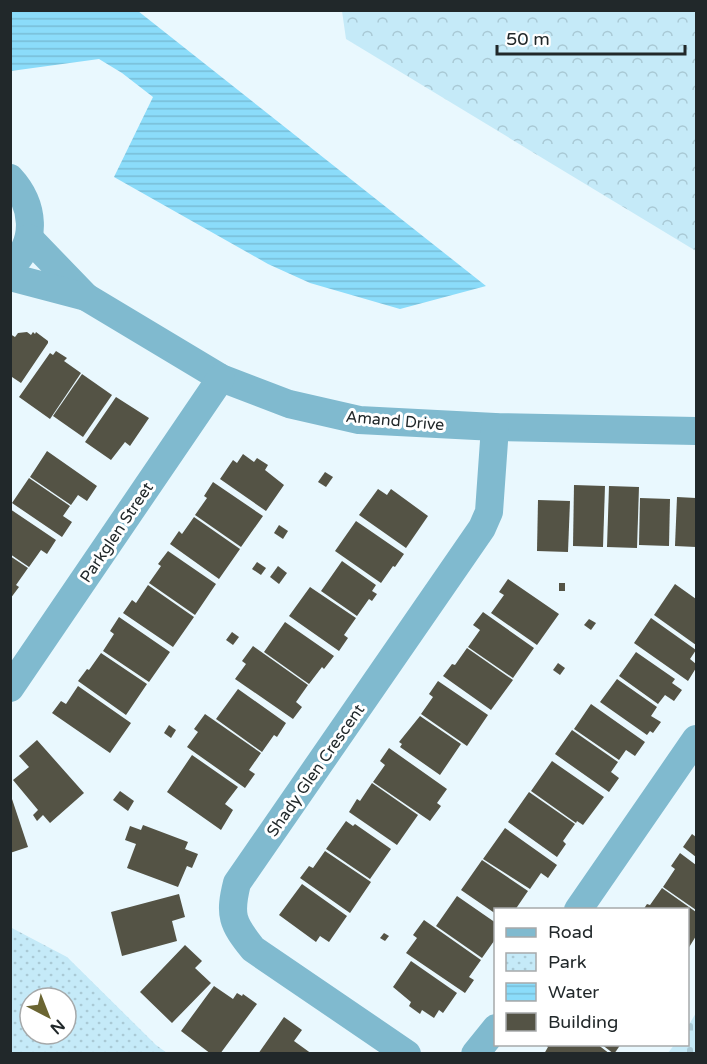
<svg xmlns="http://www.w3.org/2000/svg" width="707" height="1064" font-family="'Varela Round',sans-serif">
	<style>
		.forest { fill: url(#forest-crowns) }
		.cemetery { fill: url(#cemetery-stones) }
		.park { fill: url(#park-dots); fill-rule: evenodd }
		.water { fill: url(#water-rules) }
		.building { fill: #545345 }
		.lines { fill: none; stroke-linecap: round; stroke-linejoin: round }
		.minor { stroke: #80bacf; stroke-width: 28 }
		.labels { text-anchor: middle; stroke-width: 6; stroke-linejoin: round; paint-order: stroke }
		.street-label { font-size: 16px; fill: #21282a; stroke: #fff }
	</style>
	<defs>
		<pattern id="forest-crowns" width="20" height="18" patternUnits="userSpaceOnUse" patternTransform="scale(1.5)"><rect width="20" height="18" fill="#c5eaf8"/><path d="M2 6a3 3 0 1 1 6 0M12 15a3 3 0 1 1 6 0" fill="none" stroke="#a9c9d5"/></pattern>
		<pattern id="cemetery-stones" width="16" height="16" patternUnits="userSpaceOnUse" patternTransform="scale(1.5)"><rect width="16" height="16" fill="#c5eaf8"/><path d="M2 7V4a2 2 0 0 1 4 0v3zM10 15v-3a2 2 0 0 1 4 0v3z" fill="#a9c9d5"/></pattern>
		<pattern id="park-dots" width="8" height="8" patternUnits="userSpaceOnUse" patternTransform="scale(1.5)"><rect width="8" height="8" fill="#c5eaf8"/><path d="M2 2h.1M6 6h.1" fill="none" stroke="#a9c9d5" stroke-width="1.8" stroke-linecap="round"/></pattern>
		<pattern id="water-rules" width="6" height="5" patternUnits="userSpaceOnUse" patternTransform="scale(1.5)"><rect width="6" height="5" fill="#8bdcfa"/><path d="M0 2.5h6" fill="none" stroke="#78bdd6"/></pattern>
	</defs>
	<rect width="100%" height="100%" fill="#e9f8fe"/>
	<polygon class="forest" points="342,11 696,11 696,251 346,39"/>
	<polygon class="cemetery" points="696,1013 696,1053 668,1053 674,1045 688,1044 688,1026"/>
	<path class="park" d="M10,927L67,957L156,1045L167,1053H11ZM30,998H66V1034H30Z"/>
	<polygon class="water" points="10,11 138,11 486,286 400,309 310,283 268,264 114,177 153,97 122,73 99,59 11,71"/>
	<g class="building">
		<polygon points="27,332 31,335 33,332 35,334 36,332 48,341 48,343 21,383 12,377 10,379 10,334 15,337 18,333"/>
		<polygon points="56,351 67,358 64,361 81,373 50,419 19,397 50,353 53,355"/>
		<polygon points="82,374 112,395 83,437 53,416"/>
		<polygon points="116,397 149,418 130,446 125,442 111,460 85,442"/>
		<polygon points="47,451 97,486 87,501 78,495 71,505 30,477"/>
		<polygon points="243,454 254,462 257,458 268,465 265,470 284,485 266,511 220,479 233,460 237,463"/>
		<polygon points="325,472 333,477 326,487 318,482"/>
		<polygon points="29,478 70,506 63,516 72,522 62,537 12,503"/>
		<polygon points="213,482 263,516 241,547 195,515 207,498 204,496"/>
		<polygon points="574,485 605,486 603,547 573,546"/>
		<polygon points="609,486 639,487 637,548 607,547"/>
		<polygon points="378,489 387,495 391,489 428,516 406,548 359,515"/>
		<polygon points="677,497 696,498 696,547 675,546"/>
		<polygon points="640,498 670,499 669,546 639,545"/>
		<polygon points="538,500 570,501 568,552 537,551"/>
		<polygon points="10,509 56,540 47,554 41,550 29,567 10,554"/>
		<polygon points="194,517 240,549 219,579 170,544 179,531 182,534"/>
		<polygon points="356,521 404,554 395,567 393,566 381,583 335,551"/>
		<polygon points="279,525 288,531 283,539 274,533"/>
		<polygon points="168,551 216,584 195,615 149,583 161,566 158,564"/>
		<polygon points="10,556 28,568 16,585 19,587 10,599"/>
		<polygon points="342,561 376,585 372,591 377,594 372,601 369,599 357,616 321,591"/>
		<polygon points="257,562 266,568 261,575 252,569"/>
		<polygon points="278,566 287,573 279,584 270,577"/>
		<polygon points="508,579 559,614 537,645 491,613 504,595 499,592"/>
		<rect x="559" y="583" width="6" height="8"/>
		<polygon points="675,584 696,599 696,645 654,615"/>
		<polygon points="148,585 194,617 173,647 123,613 132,600 136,603"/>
		<polygon points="310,587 356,618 344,635 348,638 339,651 289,616"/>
		<polygon points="483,612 534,648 513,678 468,647 480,630 473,625"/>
		<polygon points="119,617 170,652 149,682 103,651 114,634 110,631"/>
		<polygon points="651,618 696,650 690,659 696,664 696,668 688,681 634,643"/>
		<polygon points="589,619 596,623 591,630 584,625"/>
		<polygon points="285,622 334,656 324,669 322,667 309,684 264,652"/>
		<polygon points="232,632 239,637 233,645 226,640"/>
		<polygon points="253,646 308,685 296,702 302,707 293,719 235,679 246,664 242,661"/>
		<polygon points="467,648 513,680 491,710 443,676 452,664 455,665"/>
		<polygon points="636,652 675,679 672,683 682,690 674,701 665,695 658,704 619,676"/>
		<polygon points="101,653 147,684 126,715 78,681 87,669 89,670"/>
		<polygon points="558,663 565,668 560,675 553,670"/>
		<polygon points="617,679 657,707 651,716 661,722 653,733 650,731 647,735 600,702"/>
		<polygon points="438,681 488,715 467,746 421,714 433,697 429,694"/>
		<polygon points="78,686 131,723 110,753 52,713 61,701 66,704"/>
		<polygon points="238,689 286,723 277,737 274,735 262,752 216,719"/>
		<polygon points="591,704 645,742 635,756 626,750 619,760 574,729"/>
		<polygon points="205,714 261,753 249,770 255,774 245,788 187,747 198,732 194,729"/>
		<polygon points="420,716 461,744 440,775 400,747 402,744 399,742"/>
		<polygon points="169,725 176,730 171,738 164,733"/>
		<polygon points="572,730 618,762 611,772 619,778 609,792 555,754"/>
		<polygon points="37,740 84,793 50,823 43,815 37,821 33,815 38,810 13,780 29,767 19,756"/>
		<polygon points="389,748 447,789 437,803 441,806 430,821 373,782 385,765 380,761"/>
		<polygon points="192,755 238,787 225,804 233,810 221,830 167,792"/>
		<polygon points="552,761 604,797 583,825 577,821 576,823 531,791"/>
		<polygon points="372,783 418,815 397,845 349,812 357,799 360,801"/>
		<polygon points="120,791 134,801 128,811 113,800"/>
		<polygon points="529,792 575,824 563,841 566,844 557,857 508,822"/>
		<polygon points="10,793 28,847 10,853"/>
		<polygon points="346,821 353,826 355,824 391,849 370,879 326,849"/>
		<polygon points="143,825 188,842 185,849 198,854 192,868 187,866 178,887 127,868 136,844 125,840 130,826 141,830"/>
		<polygon points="505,828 557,865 548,878 541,873 530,889 483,859"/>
		<polygon points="692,834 696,837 696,857 683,847"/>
		<polygon points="325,851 371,882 350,913 300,878 309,866 313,868"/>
		<polygon points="680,853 696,865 696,910 663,887 675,869 671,866"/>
		<polygon points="482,860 528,891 515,910 496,910 496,914 461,890"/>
		<polygon points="302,884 347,916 329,942 320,936 316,942 279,915"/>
		<polygon points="662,888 696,912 696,936 688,949 688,910 643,910 647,904 650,905"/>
		<polygon points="179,894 185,917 172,921 177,941 122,956 111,912"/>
		<polygon points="457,896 496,923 496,942 494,941 482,958 436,926"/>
		<polygon points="424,920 481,960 469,977 474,980 465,993 406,953 417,938 413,935"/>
		<polygon points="384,933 389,936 385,941 380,938"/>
		<polygon points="185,945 202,961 195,968 211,983 172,1023 140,992"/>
		<polygon points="411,961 457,993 443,1013 439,1010 434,1018 422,1010 420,1014 409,1006 411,1002 393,987"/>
		<polygon points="214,986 233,999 237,993 242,996 243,994 257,1004 220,1054 211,1054 181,1031"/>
		<polygon points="284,1017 302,1030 294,1041 312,1054 258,1054"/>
		<polygon points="544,1044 597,1044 610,1054 544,1054 548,1047"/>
		<polygon points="601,1044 621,1044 614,1054"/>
	</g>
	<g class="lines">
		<g class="minor">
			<path d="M10,178C34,204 39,242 10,267"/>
			<polyline points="29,238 86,297"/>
			<polyline points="10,277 86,297 221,378 289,404 359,420 495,427 696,431"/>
			<polyline points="10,688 221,378"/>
			<polyline points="578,910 696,739"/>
			<path d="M407,1054L253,949C232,923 229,915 237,883L482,528L489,512L495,427"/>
			<polyline points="475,1054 496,1028"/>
		</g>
	</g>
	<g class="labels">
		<g class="street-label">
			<text transform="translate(395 420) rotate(5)" y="6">Amand Drive</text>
			<text transform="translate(116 532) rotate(-56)" y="6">Parkglen Street</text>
			<text transform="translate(315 770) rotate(-55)" y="6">Shady Glen Crescent</text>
		</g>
	</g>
	<rect width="707" height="1064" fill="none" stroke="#21282a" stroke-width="24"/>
	<rect x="494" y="908" width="195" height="138" fill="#ffffff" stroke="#a6a9aa" stroke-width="1.5"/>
	<rect x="506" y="928" width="30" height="9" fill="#80bacf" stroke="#a6a9aa" stroke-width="1.5"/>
	<text x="548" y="938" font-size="18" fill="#21282a">Road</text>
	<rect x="506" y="953" width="30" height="18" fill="url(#park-dots)" stroke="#a6a9aa" stroke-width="1.5"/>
	<text x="548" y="968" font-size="18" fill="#21282a">Park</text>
	<rect x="506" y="983" width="30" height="18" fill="url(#water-rules)" stroke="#a6a9aa" stroke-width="1.5"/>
	<text x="548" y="998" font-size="18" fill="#21282a">Water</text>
	<rect x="506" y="1013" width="30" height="18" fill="#545345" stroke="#a6a9aa" stroke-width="1.5"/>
	<text x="548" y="1028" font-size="18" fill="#21282a">Building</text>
	<g transform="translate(48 1016) rotate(138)"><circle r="28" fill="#ffffff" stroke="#a6a9aa" stroke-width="1.5"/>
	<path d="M0-4.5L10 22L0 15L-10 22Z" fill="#6b6532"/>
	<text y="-9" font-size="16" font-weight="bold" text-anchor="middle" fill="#21282a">N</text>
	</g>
	<path d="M497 45v9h188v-9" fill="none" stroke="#21282a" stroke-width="3"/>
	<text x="506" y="45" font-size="18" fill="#21282a" stroke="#ffffff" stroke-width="4.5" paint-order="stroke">50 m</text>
</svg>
